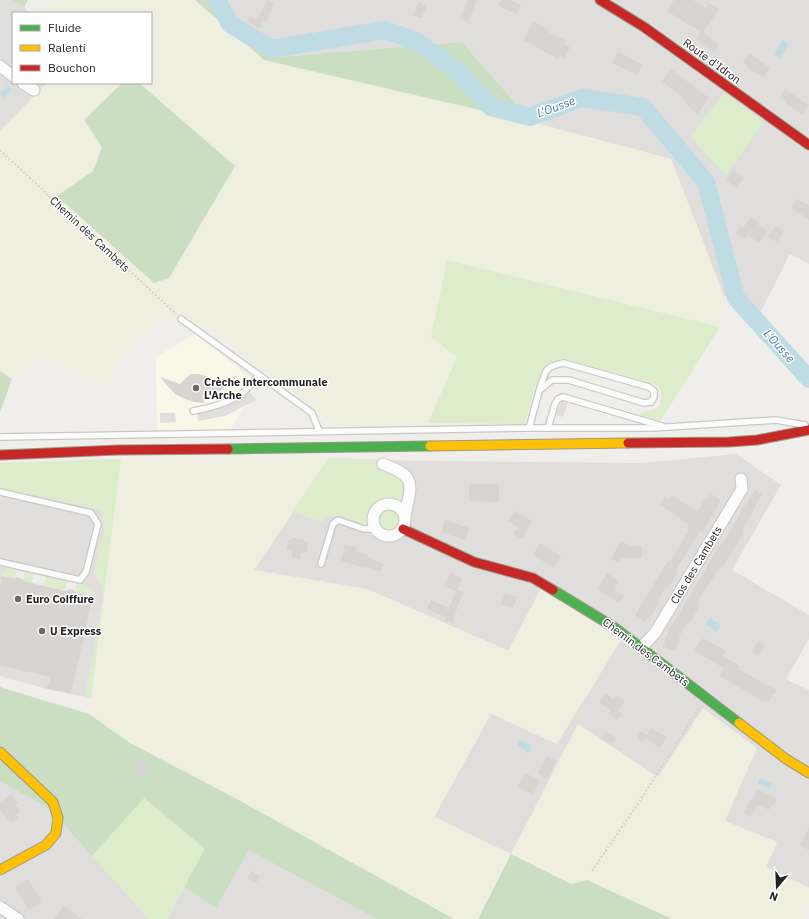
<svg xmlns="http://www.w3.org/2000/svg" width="809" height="919" font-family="'IBM Plex Sans',sans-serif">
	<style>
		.residential { fill: #dfdedc }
		.education { fill: #f8f7e8 }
		.farmland { fill: #efefdf }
		.grass { fill: #ddeccb }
		.forest { fill: #cbdec1 }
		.parking { fill: #e0dfde }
		.water { fill: #bfdbe3 }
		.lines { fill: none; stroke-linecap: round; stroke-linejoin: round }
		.river { stroke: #bfdbe3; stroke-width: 18 }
		.building { fill: #d7d4d2 }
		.lane-casing { stroke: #c9c8c7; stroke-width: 8 }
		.street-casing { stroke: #c9c8c7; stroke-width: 13 }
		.fast-casing { stroke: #999a82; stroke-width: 11 }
		.slow-casing { stroke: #999a82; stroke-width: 11 }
		.jam-casing { stroke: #999a82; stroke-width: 11 }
		.path { stroke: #dccecd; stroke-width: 2; stroke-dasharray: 2 2; stroke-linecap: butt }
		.lane { stroke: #fdfcfc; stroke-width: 5.5 }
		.street { stroke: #fdfcfc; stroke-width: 11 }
		.fast { stroke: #4caf50; stroke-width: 9 }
		.slow { stroke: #ffc107; stroke-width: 9 }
		.jam { stroke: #c62828; stroke-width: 9 }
		.poi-dot { fill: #6a6968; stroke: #fff; stroke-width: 1.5 }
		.labels { text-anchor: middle; stroke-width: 3; stroke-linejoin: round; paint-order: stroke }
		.street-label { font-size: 11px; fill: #222; stroke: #fff }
		.poi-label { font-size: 11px; font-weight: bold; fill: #222; stroke: #fff; text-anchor: start }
		.water-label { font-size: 12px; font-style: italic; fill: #4a7aab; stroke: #fff }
	</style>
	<rect width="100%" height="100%" fill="#f0eeeb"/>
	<g class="residential">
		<polygon points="0,0 12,0 24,7 30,13 13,13 13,83 47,83 0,131"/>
		<polygon points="216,0 809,0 809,128 808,130 809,131 809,264 790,254 761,311 724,296 671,159 532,122 462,42 279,57"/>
		<polygon points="736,454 781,485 732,570 809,615 809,639 786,679 809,690 809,888 766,867 777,842 724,821 757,748 658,778 578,725 511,854 434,817 491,713 541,589 509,651 367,589 253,570 329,458 422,461 642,463"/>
		<polygon points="0,781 51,810 149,919 0,919"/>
		<polygon points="249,849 377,919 167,919 184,887 216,908"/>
	</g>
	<polygon class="education" points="195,334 257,383 229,432 157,435 156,357"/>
	<g class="farmland">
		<polygon points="54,0 195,0 264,60 532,122 671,159 724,296 720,327 447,260 457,357 428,423 347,427 333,423 211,330 165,317 132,344 122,357 108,387 42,359 12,379 0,371 0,131 47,83 122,83 85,120 102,147 93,171 234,166 139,83 151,83 151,13 45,13"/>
		<polygon points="329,458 254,570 367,589 508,651 541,588 621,640 557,744 491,714 434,817 511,854 578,724 658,777 703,708 757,748 725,821 777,843 766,867 809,888 809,907 804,919 672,919 588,880 571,884 512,854 478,919 454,919 233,797 130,743 89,714 121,459"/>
	</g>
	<g class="grass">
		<polygon points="724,93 764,122 726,175 690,137"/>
		<polygon points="447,260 720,327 661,420 638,424 641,413 655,409 660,406 661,397 661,390 655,384 564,359 546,364 535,388 525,424 428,423 457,357 431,337"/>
		<path d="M329,458L383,460L399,474L409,487L404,506C393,499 379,498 371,510V521L368,527L336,517L326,516L323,522L292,512Z"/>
		<path d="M121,459L91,699L85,697L104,595L100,583L94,574L100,552L97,551C101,537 109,524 101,510L0,488V463Z"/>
		<circle cx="389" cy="519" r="11"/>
		<polygon points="5,568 17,569 15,579 2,576"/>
		<polygon points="25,571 34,573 32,583 23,581"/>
		<polygon points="46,576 68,580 65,590 44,585"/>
		<path d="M77,582C85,584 93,587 93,596L75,592Z"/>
		<polygon points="144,797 205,849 167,919 149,919 92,856"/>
	</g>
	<g class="forest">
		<polygon points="12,0 28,0 24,7"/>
		<polygon points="195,0 216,0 279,57 462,42 532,122 264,60"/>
		<polygon points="122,83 139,83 235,166 169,278 154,283 57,196 93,171 102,147 84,120"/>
		<polygon points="0,371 12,379 0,412"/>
		<polygon points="0,687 89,714 130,743 233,797 454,919 377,919 249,850 216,908 184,887 205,849 144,798 92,856 51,810 0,781"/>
		<polygon points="511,854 571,884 587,880 672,919 478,919"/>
	</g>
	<g class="parking">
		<polygon points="250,392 256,400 225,416 198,421 197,413 222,407"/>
		<polygon points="562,400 568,402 563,417 556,415"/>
		<polygon points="160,413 175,413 176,422 160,423"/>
		<polygon points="0,488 101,510 103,515 104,531 97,551 100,552 94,574 100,583 104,595 85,697 71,694 93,592 87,586 82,584 7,568 4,571 0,587"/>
		<polygon points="0,666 50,677 47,689 0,676"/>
	</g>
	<g class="water">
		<polygon points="783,40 789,44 780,58 774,54"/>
		<polygon points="8,86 12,90 3,98 0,93"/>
		<polygon points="710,618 721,625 717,631 713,631 713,629 706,624"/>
		<polygon points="519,740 531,745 529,753 525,752 526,750 517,746"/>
		<polygon points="760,778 772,784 770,789 758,783"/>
	</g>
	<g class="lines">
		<polyline class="river" points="217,0 230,24 272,49 385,30 416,41 456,70 491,107 530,117 582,98 643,107 706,182 736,298 809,379"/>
	</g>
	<g class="building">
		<polygon points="267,0 274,4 266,22 262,20 260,28 251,24 247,21 249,16 258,18"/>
		<polygon points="468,0 477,0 468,22 460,18"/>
		<polygon points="501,0 510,0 521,5 517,14 498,6"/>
		<polygon points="674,0 693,0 706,8 709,3 719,9 703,32 719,45 714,53 696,40 701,32 667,11"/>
		<polygon points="418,2 427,6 421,18 413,15"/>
		<polygon points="533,21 549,30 548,32 566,40 564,44 570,47 565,58 560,55 558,59 524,40"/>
		<polygon points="618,51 642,65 637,75 612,63"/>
		<polygon points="749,53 770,68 764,77 754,71 753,72 747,68 748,66 743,62"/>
		<polygon points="671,69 709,98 697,114 686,104 688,102 662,81"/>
		<polygon points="785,89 809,105 802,114 785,103 786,101 780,98"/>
		<polygon points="733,170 744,178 736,188 726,180"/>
		<polygon points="797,199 809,206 809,220 791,208"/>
		<polygon points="751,217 759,222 758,225 767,230 759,243 748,235 745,239 736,233 740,226 743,228"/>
		<polygon points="775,226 784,231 777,242 768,237"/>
		<polygon points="191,374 198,374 203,375 208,377 214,384 237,376 237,377 221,390 204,399 204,403 194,402 183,398 175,394 160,377 180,384 185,379"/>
		<polygon points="469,484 499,484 499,502 469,501"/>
		<polygon points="754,490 762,494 744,527 742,531 744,532 723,567 721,566 718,570 698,601 699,602 697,606 699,607 690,623 688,622 678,638 680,638 675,651 663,647 669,629 678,616 687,600 688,600 720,544 722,545"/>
		<polygon points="711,494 720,500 718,504 719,504 702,533 700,531 681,562 676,571 678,572 668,588 666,587 657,602 659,603 649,619 647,618 645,622 635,615 668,561 670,562 675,554 689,530 687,529 689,525 680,519 681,518 660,505 665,497 669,500 672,496 698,511 706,497 708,499"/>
		<polygon points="515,511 532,521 522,539 513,534 518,527 508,521"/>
		<polygon points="445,520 469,528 465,540 441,532"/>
		<polygon points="292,538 305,540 304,542 308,542 307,553 301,552 300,559 292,558 292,551 286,550 288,540 292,540"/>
		<polygon points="621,541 630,546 642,546 642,558 621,558 618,563 611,558"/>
		<polygon points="540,543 561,556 554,568 533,555"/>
		<polygon points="345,544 357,548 356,552 368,555 368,558 384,564 380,572 365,566 365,568 341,561"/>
		<polygon points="450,573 462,578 457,590 463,592 452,623 445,620 446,617 427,609 431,600 449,608 456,591 444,586"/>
		<polygon points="607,573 619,581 614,590 624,596 619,603 597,589"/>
		<polygon points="2,576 15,579 16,577 23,579 23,581 67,591 67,589 75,590 75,592 93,596 71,694 47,689 50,677 0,666 0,587"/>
		<polygon points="505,593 517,597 513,608 501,605"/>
		<polygon points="703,638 726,651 723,656 740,666 738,669 776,690 769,702 765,700 764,702 720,676 724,668 694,651 701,640 702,640"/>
		<polygon points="758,641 765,645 759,656 752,652"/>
		<polygon points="605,693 614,699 616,695 625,701 618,711 622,714 617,720 609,714 611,711 599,702"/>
		<polygon points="651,728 667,737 660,748 646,739 643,742 637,738 641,731 647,735"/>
		<polygon points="606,731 616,738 612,745 601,738"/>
		<polygon points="546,756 556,760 547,779 538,774"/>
		<polygon points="141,759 150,768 142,777 132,769"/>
		<polygon points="525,773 540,780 533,795 518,787"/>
		<polygon points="757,789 777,799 773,806 771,805 769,810 758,805 751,817 744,814 750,800 752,801"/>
		<polygon points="11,794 18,803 15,805 20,811 16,815 18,818 11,823 0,810 0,803"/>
		<polygon points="809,827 809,850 800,846"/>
		<polygon points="251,871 260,876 256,883 247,878"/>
		<polygon points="28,879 42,902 29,910 15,887"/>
		<polygon points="63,906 71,911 82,919 54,919"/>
	</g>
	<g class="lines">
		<defs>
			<g id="lane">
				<polyline points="181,319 312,413 319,431"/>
				<path d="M193,411C209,408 234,402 246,390C250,386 254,380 258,376"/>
				<path d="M529,428C533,416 541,378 547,370C551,365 559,364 564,363L649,387L654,391V397L651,402L644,403L569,380H552L540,390"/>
				<polyline points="548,428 555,404 558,399 563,397 662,426"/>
				<polyline points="0,437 529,428 654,428 776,420 805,425"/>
				<polyline points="0,492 91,513 98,524 86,572 80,580 0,562"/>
				<polyline points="321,564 333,524 338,520 364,529 376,529"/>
			</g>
			<g id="street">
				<polyline points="0,66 13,76"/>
				<polyline points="23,83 34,90"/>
				<path d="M383,464C418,477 411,484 405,516"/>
				<circle cx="389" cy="520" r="16"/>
				<polyline points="641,648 655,633 742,489 741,479"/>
				<polyline points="0,907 18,919"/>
			</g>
			<g id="fast">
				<polyline points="228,449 430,446"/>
				<polyline points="553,590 614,627 739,723"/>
			</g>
			<g id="slow">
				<polyline points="430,446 628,443"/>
				<polyline points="739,723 786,759 809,773"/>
				<polyline points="0,752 53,802 58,818 56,833 46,845 0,870"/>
			</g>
			<g id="jam">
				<polyline points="600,0 644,27 809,145"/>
				<polyline points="628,443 729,442 757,440 809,430"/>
				<polyline points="0,455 118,450 228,449"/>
				<polyline points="403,529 474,562 533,578 553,590"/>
			</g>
		</defs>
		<use href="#lane" class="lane-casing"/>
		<use href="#street" class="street-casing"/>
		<use href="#fast" class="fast-casing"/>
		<use href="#slow" class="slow-casing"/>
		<use href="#jam" class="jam-casing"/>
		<g class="path">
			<polyline points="0,150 176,314"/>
			<polyline points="592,871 637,805 700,707"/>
		</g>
		<use href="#lane" class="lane"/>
		<use href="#street" class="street"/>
		<use href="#fast" class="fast"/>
		<use href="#slow" class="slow"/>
		<use href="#jam" class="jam"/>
	</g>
	<g class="poi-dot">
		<circle cx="196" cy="388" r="4"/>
		<circle cx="18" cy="599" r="4"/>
		<circle cx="42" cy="631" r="4"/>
	</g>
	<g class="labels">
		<g class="street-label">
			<text transform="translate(712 61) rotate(36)" y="4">Route d'Idron</text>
			<text transform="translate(90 234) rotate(43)" y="4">Chemin des Cambets</text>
			<text transform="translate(696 565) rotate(-59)" y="4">Clos des Cambets</text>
			<text transform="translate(646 652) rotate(37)" y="4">Chemin des Cambets</text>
		</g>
		<g class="poi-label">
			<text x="204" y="386">Crèche intercommunale<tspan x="204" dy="13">L'Arche</tspan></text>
			<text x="26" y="603">Euro Coiffure</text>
			<text x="50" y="635">U Express</text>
		</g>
		<g class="water-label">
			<text transform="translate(556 107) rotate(-20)" y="4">L'Ousse</text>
			<text transform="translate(779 346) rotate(48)" y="4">L'Ousse</text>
		</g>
	</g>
	<rect x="12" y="12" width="140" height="72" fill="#ffffff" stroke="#a7a7a7"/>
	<rect x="20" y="25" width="20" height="6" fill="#4caf50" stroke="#a7a7a7"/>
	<text x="48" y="32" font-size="12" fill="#222222">Fluide</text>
	<rect x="20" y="45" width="20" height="6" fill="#ffc107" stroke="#a7a7a7"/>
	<text x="48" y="52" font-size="12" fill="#222222">Ralenti</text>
	<rect x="20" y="65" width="20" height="6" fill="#c62828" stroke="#a7a7a7"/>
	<text x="48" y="72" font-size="12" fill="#222222">Bouchon</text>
	<g transform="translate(777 887) rotate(199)" stroke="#ffffff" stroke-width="3" paint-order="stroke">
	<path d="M0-3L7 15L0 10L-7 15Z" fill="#222222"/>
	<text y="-6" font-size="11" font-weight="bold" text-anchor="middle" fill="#222222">N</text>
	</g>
</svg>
